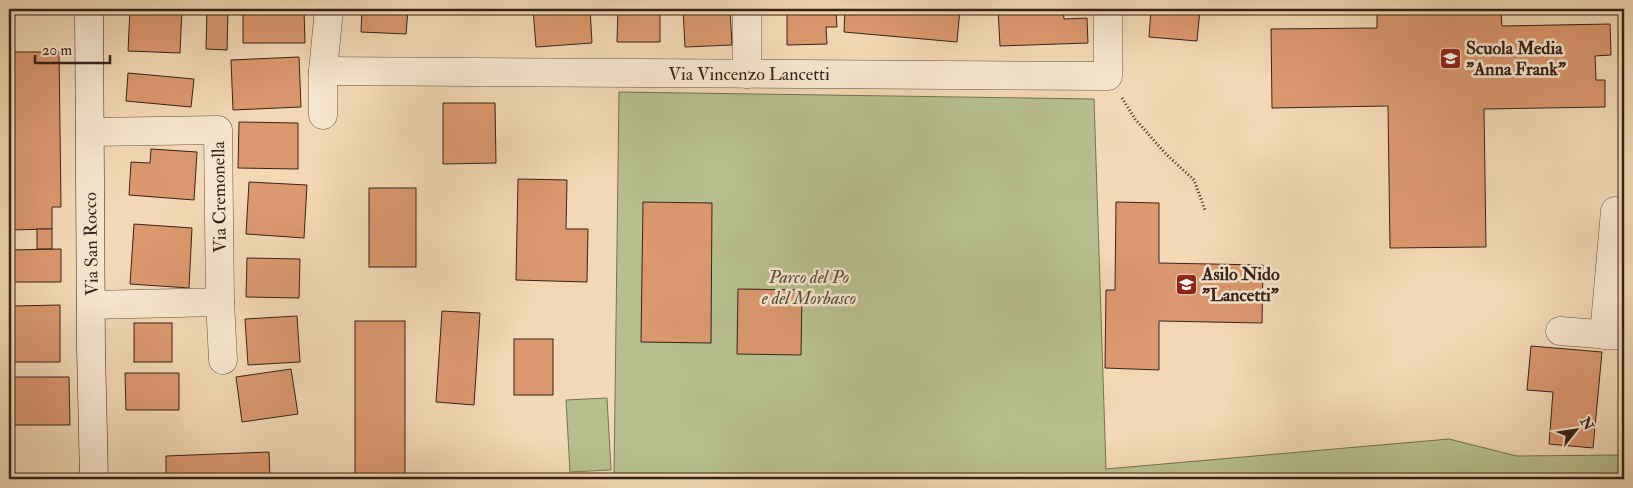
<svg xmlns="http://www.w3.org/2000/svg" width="1633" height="488" font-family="'IM FELL Double Pica',serif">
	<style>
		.green { fill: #b7bf8f; stroke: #767154 }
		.building { fill: #db986e; stroke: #362319 }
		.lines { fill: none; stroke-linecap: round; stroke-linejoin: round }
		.street-casing { stroke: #655040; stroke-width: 29 }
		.secondary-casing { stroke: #362319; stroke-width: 29 }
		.path { stroke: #362319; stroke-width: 3; stroke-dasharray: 1 2.5; stroke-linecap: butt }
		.street { stroke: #f7e6ce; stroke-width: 28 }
		.secondary { stroke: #f7e6ce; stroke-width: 28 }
		.labels { text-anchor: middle; stroke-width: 5; stroke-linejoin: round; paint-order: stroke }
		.poi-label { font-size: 18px; font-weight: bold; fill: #362319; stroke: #f7e6ce; text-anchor: start }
		.street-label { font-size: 18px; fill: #362319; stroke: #f7e6ce }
		.park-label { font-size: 18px; font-style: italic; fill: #564a36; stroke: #f7e6ce }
	</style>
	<rect width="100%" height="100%" fill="#f2d8b4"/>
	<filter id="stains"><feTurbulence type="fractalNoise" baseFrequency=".004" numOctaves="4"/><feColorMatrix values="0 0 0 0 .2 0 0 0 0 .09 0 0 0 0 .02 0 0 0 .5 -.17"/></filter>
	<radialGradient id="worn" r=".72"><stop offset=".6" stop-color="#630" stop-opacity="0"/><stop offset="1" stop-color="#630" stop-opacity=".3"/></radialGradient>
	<g class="green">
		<polygon points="619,92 1094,99 1106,469 1449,439 1517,456 1624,455 1624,479 611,479 614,478"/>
		<polygon points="607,398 611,470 570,472 566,400"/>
	</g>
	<g class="building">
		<polygon points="130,9 182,9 180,53 128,51"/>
		<polygon points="207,9 228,9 227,50 206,49"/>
		<polygon points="243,9 304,9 305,43 243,43"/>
		<polygon points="362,9 408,9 406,34 361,32"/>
		<polygon points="533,9 590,9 592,43 536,47"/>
		<polygon points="618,9 660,9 660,42 617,42"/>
		<polygon points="683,9 730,9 732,45 685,47"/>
		<polygon points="787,9 836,9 837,27 826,27 827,44 787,45"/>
		<polygon points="845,9 960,9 957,42 844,32"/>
		<polygon points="998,9 1063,9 1064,19 1087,18 1088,43 1000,46"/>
		<polygon points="1151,9 1200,9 1197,41 1149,37"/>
		<rect x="1422" y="9" width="36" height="4"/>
		<polygon points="1501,12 1502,26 1610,24 1611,55 1595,56 1596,80 1605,80 1605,107 1484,109 1486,247 1390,248 1388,106 1272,108 1271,29 1377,28 1377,13"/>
		<polygon points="9,52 59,52 61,207 52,207 52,229 9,230"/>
		<polygon points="299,57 301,107 233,110 231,60"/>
		<polygon points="128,73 194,79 191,107 126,101"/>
		<polygon points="443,103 495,103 496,163 443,164"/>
		<polygon points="239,122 298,123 298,169 238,168"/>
		<polygon points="151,149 197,152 194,200 129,195 131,162 150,163"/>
		<polygon points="518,179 567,180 566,229 588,229 587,282 516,280"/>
		<polygon points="249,182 307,185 304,238 246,234"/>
		<rect x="369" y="188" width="47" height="79"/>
		<polygon points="643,202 712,203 711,343 641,342"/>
		<polygon points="1116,202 1159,203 1159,263 1263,265 1262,323 1159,321 1159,370 1105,368 1106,290 1115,290"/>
		<polygon points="134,224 192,228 189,288 130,284"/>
		<rect x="37" y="229" width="15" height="20"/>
		<polygon points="61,249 61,282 9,282 9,250"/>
		<polygon points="247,258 300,259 299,298 246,297"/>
		<polygon points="738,289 802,290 801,355 737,354"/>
		<polygon points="60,305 60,362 14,362 14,306"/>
		<polygon points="442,311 480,313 474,405 436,402"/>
		<polygon points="9,314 13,314 14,362 9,362"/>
		<polygon points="297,316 300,362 248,365 245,319"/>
		<rect x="355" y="321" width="50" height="158"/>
		<rect x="134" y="323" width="38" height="39"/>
		<rect x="514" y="339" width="39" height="56"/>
		<polygon points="1531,346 1602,352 1593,448 1549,444 1553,392 1527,390"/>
		<rect x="9" y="362" width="5" height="13"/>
		<polygon points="291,369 298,414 242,422 236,377"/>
		<polygon points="125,373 179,373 179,410 126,410"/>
		<polygon points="9,377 69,377 70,425 9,425"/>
		<polygon points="269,452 270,479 166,479 166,456"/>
	</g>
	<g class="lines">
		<defs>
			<g id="street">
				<polyline points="323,71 1108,76 1108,9"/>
				<polyline points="747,74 747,9"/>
				<polyline points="323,115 323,71 329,9"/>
				<polyline points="90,132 218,130 220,302 91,305"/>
				<polyline points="220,302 223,360"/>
				<polyline points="1560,331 1624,336"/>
				<polyline points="1604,335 1615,211"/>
			</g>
			<polyline id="secondary" points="89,9 91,348 94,479"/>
		</defs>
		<use href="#street" class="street-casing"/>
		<use href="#secondary" class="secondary-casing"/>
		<polyline class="path" points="1122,98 1135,119 1166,154 1194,180 1205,210"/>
		<use href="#street" class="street"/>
		<use href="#secondary" class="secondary"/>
	</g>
	<defs>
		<symbol id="school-square" viewBox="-11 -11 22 22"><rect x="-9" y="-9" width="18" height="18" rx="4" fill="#8f2418" stroke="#f7e6ce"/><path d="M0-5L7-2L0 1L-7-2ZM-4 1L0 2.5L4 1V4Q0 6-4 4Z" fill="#fff"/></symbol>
	</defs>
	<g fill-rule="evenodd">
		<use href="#school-square" x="1438" y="46" width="25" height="25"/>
		<use href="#school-square" x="1174" y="272" width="25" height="25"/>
	</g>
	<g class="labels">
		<g class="poi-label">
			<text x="1466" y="54">Scuola Media<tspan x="1466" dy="21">"Anna Frank"</tspan></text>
			<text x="1202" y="280">Asilo Nido<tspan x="1202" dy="21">"Lancetti"</tspan></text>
		</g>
		<g class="street-label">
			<text x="749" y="80">Via Vincenzo Lancetti</text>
			<text transform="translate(219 197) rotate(-91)" y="6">Via Cremonella</text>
			<text transform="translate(91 244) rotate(-91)" y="6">Via San Rocco</text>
		</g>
		<g class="park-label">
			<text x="809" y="283">Parco del Po<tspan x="809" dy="21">e del Morbasco</tspan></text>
		</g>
	</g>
	<rect width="1633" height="488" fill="none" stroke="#f2d8b4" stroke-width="30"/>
	<rect x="10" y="10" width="1613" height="468" fill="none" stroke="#362319" stroke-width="2.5"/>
	<rect x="15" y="15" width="1603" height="458" fill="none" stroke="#362319"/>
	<g transform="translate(1576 430) rotate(60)" stroke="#f7e6ce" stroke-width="4" paint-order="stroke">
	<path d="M0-4L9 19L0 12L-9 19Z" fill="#362319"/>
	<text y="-8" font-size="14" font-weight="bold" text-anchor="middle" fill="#362319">N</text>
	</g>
	<path d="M35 55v8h75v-8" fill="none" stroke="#362319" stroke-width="2.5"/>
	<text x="42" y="55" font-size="15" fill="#362319" stroke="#f7e6ce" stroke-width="4" paint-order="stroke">20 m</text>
	<rect width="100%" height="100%" filter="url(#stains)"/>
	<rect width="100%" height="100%" fill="url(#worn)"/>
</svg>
